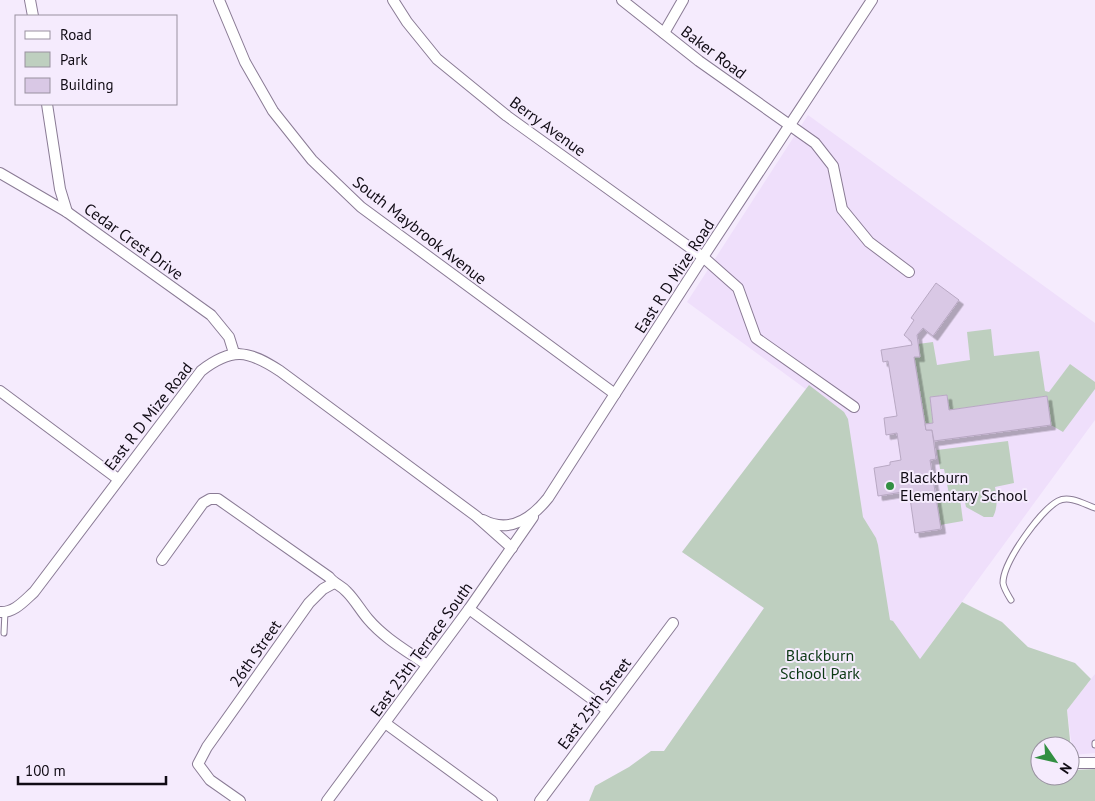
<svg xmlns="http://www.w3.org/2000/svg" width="1095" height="801" font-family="'PT Sans',sans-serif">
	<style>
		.built { fill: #efdffb }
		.green { fill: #becfbf; fill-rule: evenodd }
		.building { fill: #d9c8e5; stroke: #b8a8c3; filter: url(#shadow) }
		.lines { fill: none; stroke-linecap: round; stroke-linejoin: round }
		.service-casing { stroke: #8a7b95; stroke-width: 7 }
		.minor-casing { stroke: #8a7b95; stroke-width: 12 }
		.service { stroke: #fff; stroke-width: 5 }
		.minor { stroke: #fff; stroke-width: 10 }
		.poi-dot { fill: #328f42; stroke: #f5ebfd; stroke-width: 2 }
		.labels { text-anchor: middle; stroke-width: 4; stroke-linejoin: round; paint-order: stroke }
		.street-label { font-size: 16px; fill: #100b14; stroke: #f5ebfd }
		.poi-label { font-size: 16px; fill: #100b14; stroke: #f5ebfd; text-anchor: start }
		.park-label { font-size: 16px; fill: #0c3814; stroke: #f5ebfd }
	</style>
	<defs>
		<filter id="shadow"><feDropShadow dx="4.5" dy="4.5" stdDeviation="0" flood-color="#0004"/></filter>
	</defs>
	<rect width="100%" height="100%" fill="#f5ebfd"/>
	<g class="built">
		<polygon points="808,115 1095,323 1095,420 920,659 651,770 764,608 682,552 807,390 687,302"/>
		<polygon points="1095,674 1095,753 1073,755 1067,710"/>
	</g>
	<g class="green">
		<polygon points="991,329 994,356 1039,351 1045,391 1049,392 1070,364 1095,382 1095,389 1063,432 1051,425 1047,396 949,410 947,395 930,397 933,423 925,424 914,357 920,356 918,344 933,342 937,365 970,360 967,332"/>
		<path d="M809,385L844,412L848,419L863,517L876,538L878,545L890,620L893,621L920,659L962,602L1002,622L1028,647L1075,663L1091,679L1067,710L1073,770L1095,769V801H589L595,786L629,767L651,751H664L764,608L682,552ZM1040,746H1070V776H1040Z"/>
		<path d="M1008,441L1014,483L995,487C997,498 998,507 993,517H984L966,507L963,492L949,494L944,469H940L937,450Z"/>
		<polygon points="960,499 963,521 940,525 937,503"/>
	</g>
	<g class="building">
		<polygon points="936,283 959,300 933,336 923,328 917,335 920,357 914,357 926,430 932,430 936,459 930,460 941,529 915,533 909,491 878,496 874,468 890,465 890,462 901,460 897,433 886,435 884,418 897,416 888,361 883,362 881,350 912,345 911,341 904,335 914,320 911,318"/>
		<polygon points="947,395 949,410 1047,396 1051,425 934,441 932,430 926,430 925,424 933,423 930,397"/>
	</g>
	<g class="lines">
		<defs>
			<g id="service">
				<path d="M1011,600C1008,595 1004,589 1003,583C1003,562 1040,511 1058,501C1069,495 1084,504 1095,508"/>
				<polyline points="4,633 5,612"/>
				<polyline points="1095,743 1095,745"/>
			</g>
			<g id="minor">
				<polyline points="30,0 33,16"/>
				<polyline points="219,0 245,62 273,111 312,160 361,207 615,394"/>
				<polyline points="393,0 407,22 437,59 507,116 703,257 738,288 756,338 854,407"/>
				<polyline points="622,0 699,61 815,143 833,166 842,209 869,242 909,272"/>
				<polyline points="664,33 683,0"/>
				<polyline points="47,104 60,189 67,212"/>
				<polyline points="0,173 67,212 211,315 229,337 234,353"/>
				<polyline points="0,391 118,479"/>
				<path d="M483,520C509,534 532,518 548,498L703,257L872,0"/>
				<path d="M162,560L203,503L210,499H218L329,577C334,584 341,585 347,592C355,600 361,611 368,619C384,638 407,651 427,665"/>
				<polyline points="469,609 607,710"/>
				<path d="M0,612C14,613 24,601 34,592L201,371C232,347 248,350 280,371L476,516L512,548"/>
				<polyline points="385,723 492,801"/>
				<polyline points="1077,763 1095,763"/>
				<polyline points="240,801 210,780 198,764 207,747 309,603 323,589 334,583"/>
				<polyline points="327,801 469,609 533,517"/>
				<polyline points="540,801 673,623"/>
			</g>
		</defs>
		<use href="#service" class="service-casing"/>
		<use href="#minor" class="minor-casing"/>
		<use href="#service" class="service"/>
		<use href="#minor" class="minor"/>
	</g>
	<circle class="poi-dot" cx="890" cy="486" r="5"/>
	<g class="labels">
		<g class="street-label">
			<text transform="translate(714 52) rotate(37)" y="6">Baker Road</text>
			<text transform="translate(548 126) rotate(36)" y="6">Berry Avenue</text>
			<text transform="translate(420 230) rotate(38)" y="6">South Maybrook Avenue</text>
			<text transform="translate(134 241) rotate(36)" y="6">Cedar Crest Drive</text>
			<text transform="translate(674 276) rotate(-57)" y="6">East R D Mize Road</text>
			<text transform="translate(148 416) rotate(-52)" y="6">East R D Mize Road</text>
			<text transform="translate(421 649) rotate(-54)" y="6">East 25th Terrace South</text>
			<text transform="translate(255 653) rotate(-55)" y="6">26th Street</text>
			<text transform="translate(594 703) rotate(-53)" y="6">East 25th Street</text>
		</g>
		<g class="poi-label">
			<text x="900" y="483">Blackburn<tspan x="900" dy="18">Elementary School</tspan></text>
		</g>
		<g class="park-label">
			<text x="820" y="661">Blackburn<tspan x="820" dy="18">School Park</tspan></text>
		</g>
	</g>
	<rect x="15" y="15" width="162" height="90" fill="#f5ebfd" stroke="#9991a0"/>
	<rect x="25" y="31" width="25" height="8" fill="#ffffff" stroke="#9991a0"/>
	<text x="60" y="40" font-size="15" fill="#100b14">Road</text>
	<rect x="25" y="52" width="25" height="15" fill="#becfbf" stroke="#9991a0"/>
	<text x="60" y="65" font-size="15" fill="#100b14">Park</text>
	<rect x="25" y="78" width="25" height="15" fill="#d9c8e5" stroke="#9991a0"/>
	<text x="60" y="90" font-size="15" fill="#100b14">Building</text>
	<g transform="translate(1055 761) rotate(124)"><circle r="24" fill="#f5ebfd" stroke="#9991a0"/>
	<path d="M0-4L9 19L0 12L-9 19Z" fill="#328f42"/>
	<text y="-8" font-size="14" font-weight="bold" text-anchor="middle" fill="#100b14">N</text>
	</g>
	<path d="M18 776v8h148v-8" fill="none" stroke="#100b14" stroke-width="2.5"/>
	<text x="25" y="776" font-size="15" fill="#100b14" stroke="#f5ebfd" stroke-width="4" paint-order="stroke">100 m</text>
</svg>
